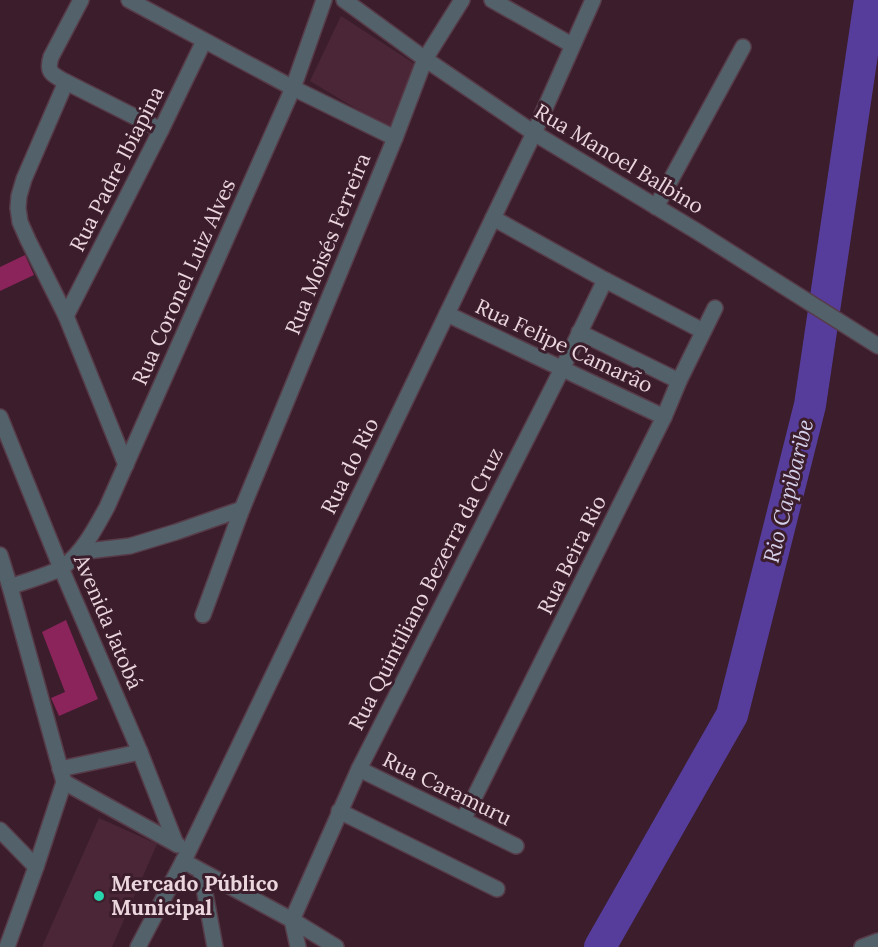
<svg xmlns="http://www.w3.org/2000/svg" width="878" height="947" font-family="Lora,serif">
	<style>
		.built { fill: #4b2637 }
		.lines { fill: none; stroke-linecap: round; stroke-linejoin: round }
		.river { stroke: #573d9b; stroke-width: 32 }
		.building { fill: #8a245b }
		.minor-casing { stroke: #573b48; stroke-width: 18 }
		.minor { stroke: #52616a; stroke-width: 15 }
		.poi-dot { fill: #28d5ad; stroke: #3b1d2b; stroke-width: 2 }
		.labels { text-anchor: middle; stroke-width: 6; stroke-linejoin: round; paint-order: stroke }
		.street-label { font-size: 21px; fill: #ebd6de; stroke: #3b1d2b }
		.poi-label { font-size: 21px; font-weight: bold; fill: #ebd6de; stroke: #3b1d2b; text-anchor: start }
		.water-label { font-size: 22px; font-style: italic; fill: #d4d0ea; stroke: #3b1d2b }
	</style>
	<rect width="100%" height="100%" fill="#3b1d2b"/>
	<g class="built">
		<polygon points="341,16 415,64 390,129 310,81"/>
		<polygon points="99,818 157,844 112,947 42,947"/>
	</g>
	<g class="lines">
		<polyline class="river" points="600,947 732,715 810,405 870,0"/>
	</g>
	<g class="building">
		<polygon points="25,255 34,275 0,291 0,267"/>
		<polygon points="66,620 98,699 59,716 51,698 65,692 42,632"/>
	</g>
	<g class="lines">
		<defs>
			<g id="minor">
				<path d="M81,0L51,57C46,73 53,75 66,82L161,130"/>
				<polyline points="129,0 293,88 395,138"/>
				<polyline points="344,0 425,59 534,133 698,232 878,346"/>
				<polyline points="492,0 572,45"/>
				<polyline points="66,82 24,179 19,196 18,208 20,222 28,240 66,316 126,465"/>
				<polyline points="656,207 743,47"/>
				<polyline points="493,218 605,280 703,331"/>
				<polyline points="447,314 664,417"/>
				<polyline points="66,316 161,130 204,41"/>
				<polyline points="579,332 679,381"/>
				<polyline points="0,417 61,568 140,752 176,844"/>
				<polyline points="79,552 130,546 176,532 242,509"/>
				<polyline points="0,555 10,587 64,782 36,867 7,947"/>
				<path d="M10,587C23,582 52,574 63,567C83,552 95,529 107,507L293,88L324,0"/>
				<polyline points="203,615 242,509 395,138 425,59 462,0"/>
				<polyline points="60,769 140,752"/>
				<polyline points="359,769 516,846"/>
				<polyline points="64,782 178,845"/>
				<polyline points="339,811 497,889"/>
				<polyline points="463,820 664,417 679,381 715,308"/>
				<polyline points="0,830 36,867"/>
				<polyline points="183,861 292,920 336,947"/>
				<polyline points="201,872 215,947"/>
				<polyline points="138,947 188,852 534,133 593,0"/>
				<polyline points="298,947 292,920 359,769 562,369 605,280"/>
				<polyline points="862,947 878,941"/>
			</g>
		</defs>
		<use href="#minor" class="minor-casing"/>
		<use href="#minor" class="minor"/>
	</g>
	<circle class="poi-dot" cx="99" cy="896" r="6"/>
	<g class="labels">
		<g class="street-label">
			<text transform="translate(619 159) rotate(31)" y="7">Rua Manoel Balbino</text>
			<text transform="translate(117 169) rotate(-63)" y="7">Rua Padre Ibiapina</text>
			<text transform="translate(328 244) rotate(-68)" y="7">Rua Moisés Ferreira</text>
			<text transform="translate(184 282) rotate(-66)" y="7">Rua Coronel Luiz Alves</text>
			<text transform="translate(564 346) rotate(25)" y="7">Rua Felipe Camarão</text>
			<text transform="translate(350 466) rotate(-64)" y="7">Rua do Rio</text>
			<text transform="translate(572 555) rotate(-64)" y="7">Rua Beira Rio</text>
			<text transform="translate(426 589) rotate(-63)" y="7">Rua Quintiliano Bezerra da Cruz</text>
			<text transform="translate(108 622) rotate(67)" y="7">Avenida Jatobá</text>
			<text transform="translate(447 789) rotate(26)" y="7">Rua Caramuru</text>
		</g>
		<g class="poi-label">
			<text x="111" y="891">Mercado Público<tspan x="111" dy="24">Municipal</tspan></text>
		</g>
		<g class="water-label">
			<text transform="translate(788 491) rotate(-76)" y="8">Rio Capibaribe</text>
		</g>
	</g>
</svg>
